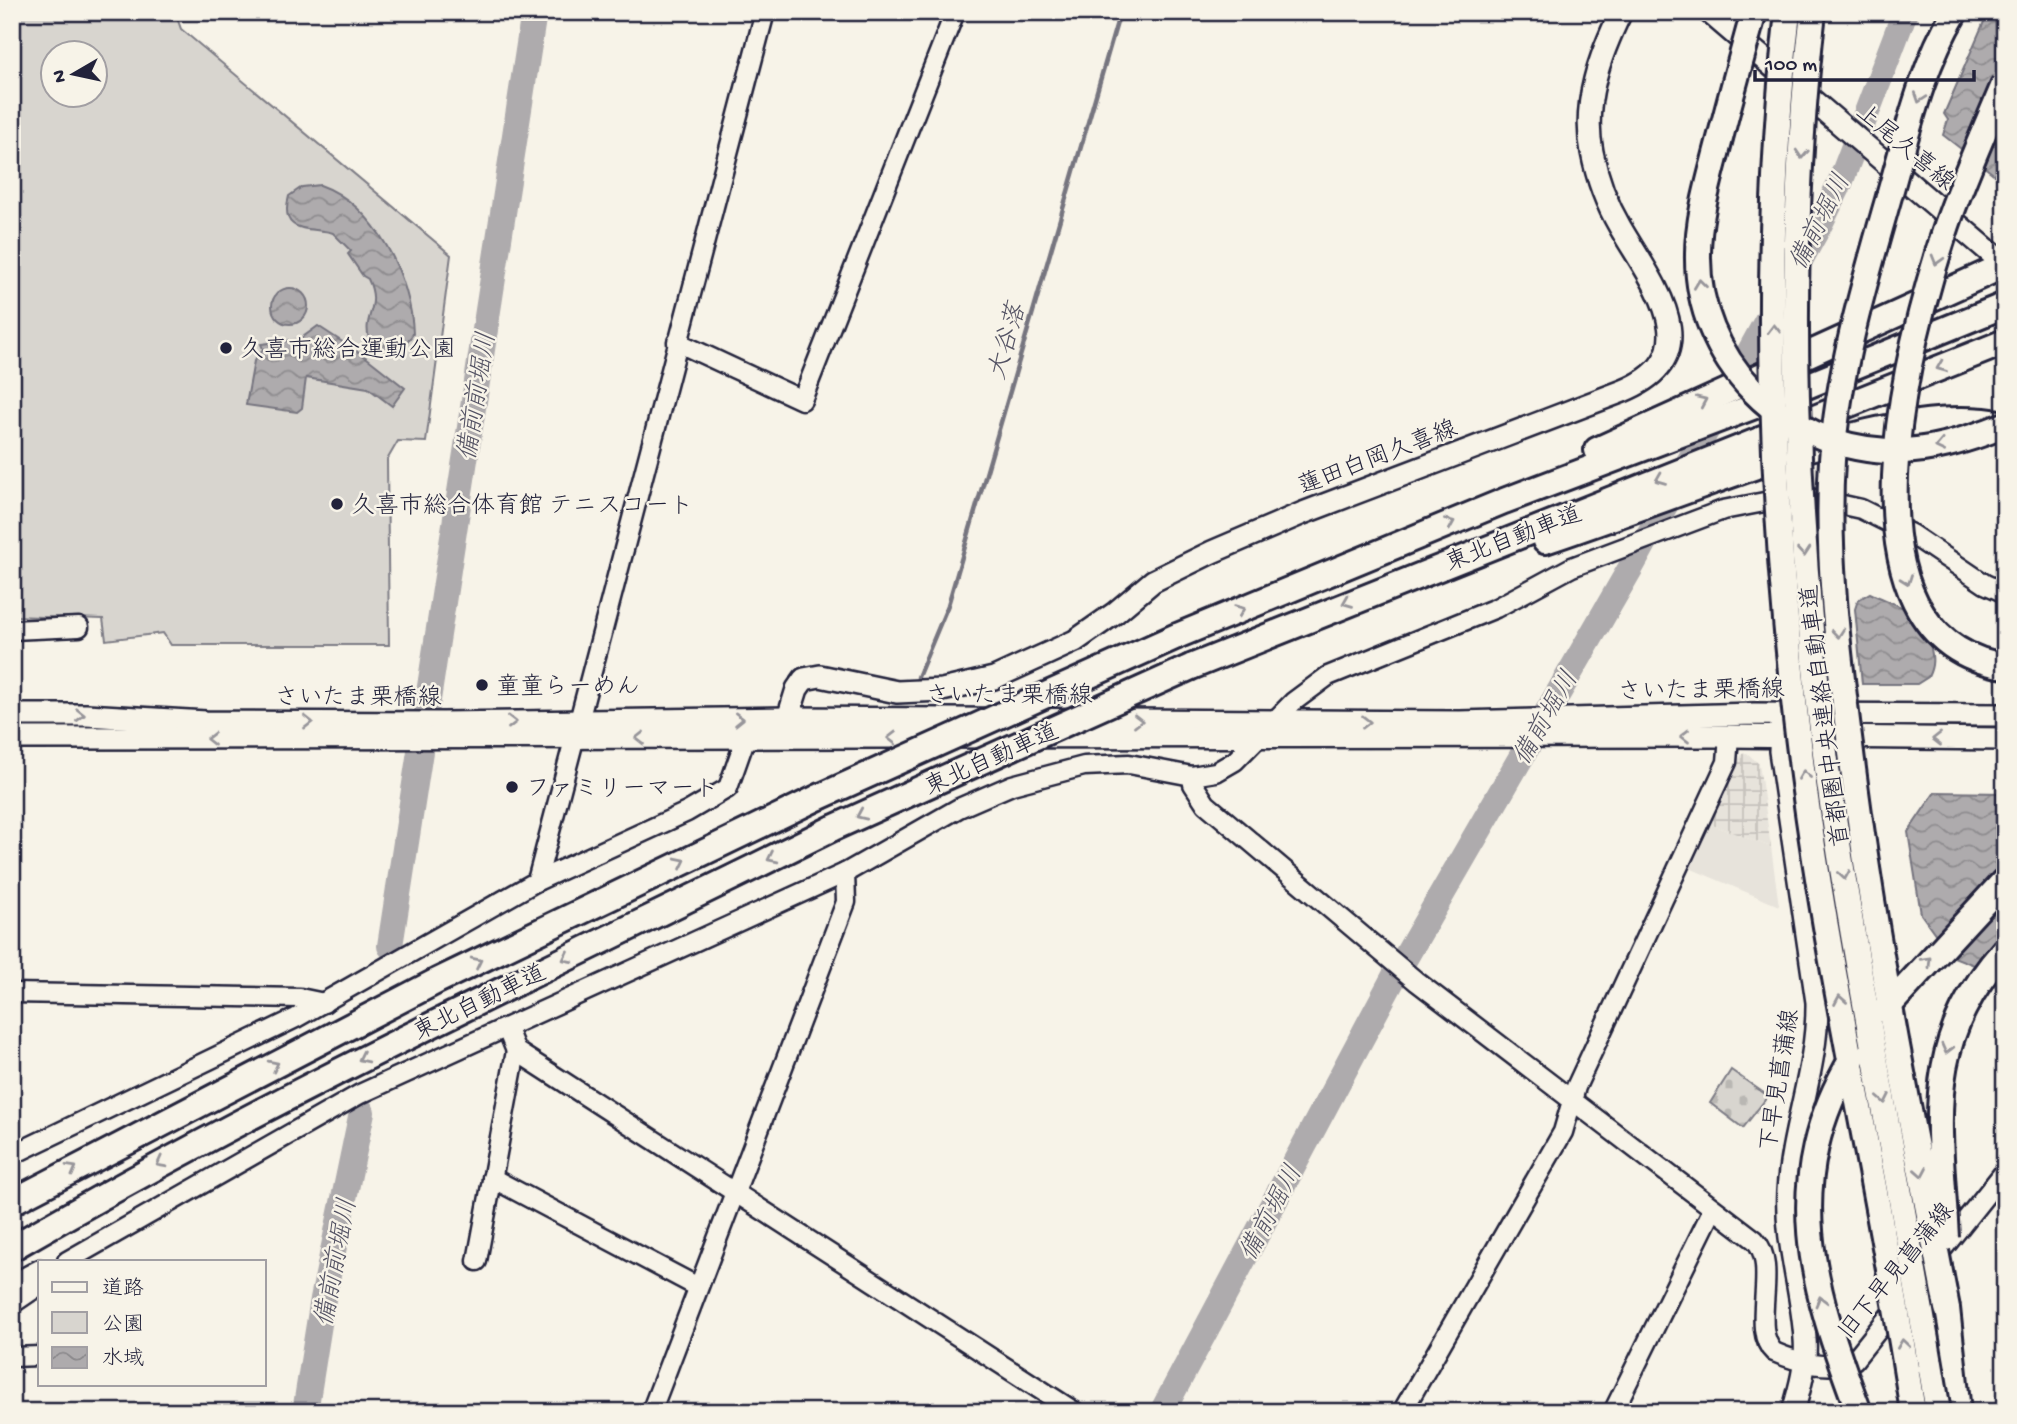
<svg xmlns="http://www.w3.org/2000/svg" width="2017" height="1424" font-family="'Gochi Hand','Klee One',sans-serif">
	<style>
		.built { fill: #e7e3db }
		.industrial { fill: url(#industrial-grid) }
		.cemetery { fill: url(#cemetery-stones); stroke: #7d7c85; stroke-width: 2 }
		.park { fill: #d8d5cf; stroke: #7d7c85; stroke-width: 2; fill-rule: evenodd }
		.water { fill: url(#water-waves); stroke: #76747f; stroke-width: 2 }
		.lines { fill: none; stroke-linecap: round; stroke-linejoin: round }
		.stream { stroke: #76747f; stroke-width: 4.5 }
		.river { stroke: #aeabad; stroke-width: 26 }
		.minor-casing { stroke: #22223b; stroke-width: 23 }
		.major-casing { stroke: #22223b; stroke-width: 26 }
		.highway-casing { stroke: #22223b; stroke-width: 30 }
		.minor { stroke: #f7f3e8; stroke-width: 18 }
		.major { stroke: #f7f3e8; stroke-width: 21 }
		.highway { stroke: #f7f3e8; stroke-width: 24 }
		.highway-bridge-casing { stroke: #22223b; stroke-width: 30; stroke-linecap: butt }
		.highway-bridge { stroke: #f7f3e8; stroke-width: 24 }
		.oneway { stroke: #97959a }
		.poi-dot { fill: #22223b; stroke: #f7f3e8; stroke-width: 2.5 }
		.labels { text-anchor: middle; stroke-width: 5; stroke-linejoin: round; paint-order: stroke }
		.street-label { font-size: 24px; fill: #22223b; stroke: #f7f3e8 }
		.poi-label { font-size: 24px; fill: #22223b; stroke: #f7f3e8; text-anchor: start }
		.water-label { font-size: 26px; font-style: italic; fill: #535263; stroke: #f7f3e8 }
	</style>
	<defs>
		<pattern id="industrial-grid" width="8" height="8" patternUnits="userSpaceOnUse" patternTransform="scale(1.75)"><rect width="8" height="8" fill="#e7e3db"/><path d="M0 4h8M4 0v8" fill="none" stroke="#c6c2bd"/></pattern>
		<pattern id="cemetery-stones" width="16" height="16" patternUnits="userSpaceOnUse" patternTransform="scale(1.75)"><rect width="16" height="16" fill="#d8d5cf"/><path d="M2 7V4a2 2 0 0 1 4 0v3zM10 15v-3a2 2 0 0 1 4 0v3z" fill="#b9b7b3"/></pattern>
		<pattern id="water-waves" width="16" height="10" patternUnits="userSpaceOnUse" patternTransform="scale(1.75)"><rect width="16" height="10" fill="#aeabad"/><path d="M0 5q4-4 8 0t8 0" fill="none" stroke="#8d8b8e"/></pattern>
	</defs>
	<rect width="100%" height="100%" fill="#f7f3e8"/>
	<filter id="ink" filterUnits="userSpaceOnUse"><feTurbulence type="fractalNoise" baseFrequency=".0143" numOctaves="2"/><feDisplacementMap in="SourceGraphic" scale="14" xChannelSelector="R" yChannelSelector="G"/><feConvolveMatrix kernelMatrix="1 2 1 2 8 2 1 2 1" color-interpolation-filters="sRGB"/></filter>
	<g filter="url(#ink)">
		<polygon class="built" points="1707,823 1771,847 1779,906 1687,867"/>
		<polygon class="industrial" points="1747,753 1759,764 1771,847 1707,823 1734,768 1742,754"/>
		<polygon class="cemetery" points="1731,1070 1768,1096 1743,1128 1710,1103"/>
		<path class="park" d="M12,12H175L181,29L451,255L426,442L398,441L387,460L389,645H171L163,633L106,640L103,619L12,616ZM52,52H94V94H52Z"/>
		<g class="water">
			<polygon points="1986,17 2005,20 2005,58 2002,69 2005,70 2005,183 1943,135 1948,120 1944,114"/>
			<path d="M320,185C375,204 412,279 413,334L403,348L384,352L371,344C359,316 383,310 368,279L363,276L348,254L351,251L333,233C313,226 278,237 289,196L302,187Z"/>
			<circle cx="290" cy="306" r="18"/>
			<polygon points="318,326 367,358 405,388 392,406 368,388 306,378 302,408 297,412 246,405 254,361 263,349 261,344 300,339"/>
			<path d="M1870,593C1899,607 1922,609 1930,644C1933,657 1934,665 1928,677L1917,684H1862L1855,609L1858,600Z"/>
			<polygon points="1935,792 2005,793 2005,977 1951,956 1921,914 1908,832"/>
		</g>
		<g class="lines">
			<polyline class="stream" points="918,677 948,605 1120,12"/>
			<g class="river">
				<polyline points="390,946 534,12"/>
				<polyline points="305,1412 323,1299 362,1112"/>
				<polyline points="1162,1412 1393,979 1630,569 1819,226 1840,183 1905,12"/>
			</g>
			<defs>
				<g id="minor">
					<polyline points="677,342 802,400 955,12"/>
					<polyline points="12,630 79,627"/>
					<path d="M1192,776L1193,784L1206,804L1416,981L1755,1240C1780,1266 1749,1329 1774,1352C1797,1362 1831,1372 1854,1360L2005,1171"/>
					<polyline points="537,881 765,12"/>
					<polyline points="12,993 300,998 324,1003"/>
					<polyline points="507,1029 516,1051 1075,1412"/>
					<polyline points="12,1155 296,1018 537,881 687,812 728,788 746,737"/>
					<polyline points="492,1178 698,1287"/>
					<polyline points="67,1261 360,1094 845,873 959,808 1012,785 1084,766 1129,764 1192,776 1216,772 1235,761 1293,702 1328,676 1496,608 1572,567 1723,510 1785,498 1816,499 1861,509 1911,534 1985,584 2005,593"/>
					<polyline points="477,1261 516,1051"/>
					<polyline points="12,1284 40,1269"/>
					<polyline points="12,1304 40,1285"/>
					<polyline points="12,1357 40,1356"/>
					<polyline points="651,1412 846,902 845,873"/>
					<polyline points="1402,1412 1563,1132 1576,1087 1727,762 1729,736"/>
					<polyline points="1613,1412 1713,1209"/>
				</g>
				<g id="major">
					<polyline points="1709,12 2005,265"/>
					<polyline points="12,715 86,715 206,722 443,723 788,718 1460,722 1754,714 2005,715"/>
					<path d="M788,718L797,689L804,679L820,676L897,692L942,690L994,678L1075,641L1115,613L1153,581L1212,552L1303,513L1623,391C1714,354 1650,280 1620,227C1606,203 1597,178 1592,152C1582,103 1600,55 1621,12"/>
					<path d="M1781,722L1780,751L1817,1002C1818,1067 1792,1127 1788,1191C1785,1242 1802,1289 1805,1339C1807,1363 1800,1388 1793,1412"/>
					<polyline points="12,738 1729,736 2005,739"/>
				</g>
				<g id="highway">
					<polyline points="1597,450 2005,265"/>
					<path d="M1545,541C1601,522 1656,502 1711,482C1796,452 1914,406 2005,424"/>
					<polyline points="1177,636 1504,501 1792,392 2005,305"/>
					<polyline points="1191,667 2005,342"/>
					<polyline points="12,1202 437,981 819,797"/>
					<path d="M12,1248C278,1093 557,965 833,828"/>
					<polyline points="1947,1308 1958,1412"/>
				</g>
			</defs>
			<use href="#minor" class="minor-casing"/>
			<use href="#major" class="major-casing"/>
			<use href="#highway" class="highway-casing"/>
			<use href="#minor" class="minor"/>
			<use href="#major" class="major"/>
			<use href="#highway" class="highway"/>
			<defs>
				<g id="highway-bridge">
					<path d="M1754,12C1741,58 1729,104 1717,150C1708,185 1698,219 1698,254C1696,359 1782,446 1887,451C1927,453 1967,440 2005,425"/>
					<path d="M1788,12C1760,259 1771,530 1803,776C1831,989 1881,1199 1913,1412"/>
					<path d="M1813,12C1784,261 1794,529 1828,776C1858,989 1904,1199 1938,1412"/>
					<path d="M2005,82C1985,130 1964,176 1947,225C1911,334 1825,639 2005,666"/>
					<polyline points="819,797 1177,636"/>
					<polyline points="833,828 1191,667"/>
					<polyline points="1885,1010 2005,880"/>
					<path d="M1853,1057C1778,1181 1812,1287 1859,1412"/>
					<path d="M1946,1238C1940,1120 1921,1044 2005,949"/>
					<path d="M1947,1308C1911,1121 1873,934 1850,745C1838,651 1826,555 1832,460C1838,372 1864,284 1888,200C1906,138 1921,68 1955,12"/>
				</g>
			</defs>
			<use href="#highway-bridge" class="highway-bridge-casing"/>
			<use href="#highway-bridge" class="highway-bridge"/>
		</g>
		<defs><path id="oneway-chevron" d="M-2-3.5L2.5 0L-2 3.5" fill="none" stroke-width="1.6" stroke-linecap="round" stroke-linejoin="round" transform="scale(1.75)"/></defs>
		<g class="oneway">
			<use href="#oneway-chevron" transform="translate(1920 98) rotate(109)"/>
			<use href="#oneway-chevron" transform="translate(1802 154) rotate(94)"/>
			<use href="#oneway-chevron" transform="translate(1937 260) rotate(106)"/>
			<use href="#oneway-chevron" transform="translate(1700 284) rotate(-97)"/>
			<use href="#oneway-chevron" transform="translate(1774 329) rotate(-91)"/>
			<use href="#oneway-chevron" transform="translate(1941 367) rotate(158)"/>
			<use href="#oneway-chevron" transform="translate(1702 401) rotate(-24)"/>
			<use href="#oneway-chevron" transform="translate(1940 446) rotate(168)"/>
			<use href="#oneway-chevron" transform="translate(1660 479) rotate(158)"/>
			<use href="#oneway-chevron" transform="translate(1450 523) rotate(-23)"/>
			<use href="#oneway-chevron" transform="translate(1804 552) rotate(85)"/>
			<use href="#oneway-chevron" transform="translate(1907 580) rotate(70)"/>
			<use href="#oneway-chevron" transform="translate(1347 602) rotate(158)"/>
			<use href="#oneway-chevron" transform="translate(1240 610) rotate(-22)"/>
			<use href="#oneway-chevron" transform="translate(1838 633) rotate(84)"/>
			<use href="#oneway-chevron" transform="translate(80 715) rotate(1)"/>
			<use href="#oneway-chevron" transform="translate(739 719) rotate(-1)"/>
			<use href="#oneway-chevron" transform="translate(1138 721)"/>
			<use href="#oneway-chevron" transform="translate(308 722)"/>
			<use href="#oneway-chevron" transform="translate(512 722)"/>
			<use href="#oneway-chevron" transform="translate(1366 722)"/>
			<use href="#oneway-chevron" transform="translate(1685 736) rotate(180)"/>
			<use href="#oneway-chevron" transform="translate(640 738) rotate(180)"/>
			<use href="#oneway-chevron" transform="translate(892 738) rotate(-180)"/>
			<use href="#oneway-chevron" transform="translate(211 739) rotate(-180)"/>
			<use href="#oneway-chevron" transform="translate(1937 739) rotate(180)"/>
			<use href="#oneway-chevron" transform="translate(1804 775) rotate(-98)"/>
			<use href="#oneway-chevron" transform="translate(861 815) rotate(156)"/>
			<use href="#oneway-chevron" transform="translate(772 858) rotate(154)"/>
			<use href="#oneway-chevron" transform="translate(681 862) rotate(-26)"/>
			<use href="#oneway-chevron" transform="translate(1844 875) rotate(81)"/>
			<use href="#oneway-chevron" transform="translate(567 958) rotate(154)"/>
			<use href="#oneway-chevron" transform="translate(1927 961) rotate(-46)"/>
			<use href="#oneway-chevron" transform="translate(477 962) rotate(-26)"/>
			<use href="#oneway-chevron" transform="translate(1840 1000) rotate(-100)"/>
			<use href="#oneway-chevron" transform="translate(1947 1049) rotate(104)"/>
			<use href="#oneway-chevron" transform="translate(363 1058) rotate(154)"/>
			<use href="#oneway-chevron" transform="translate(274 1065) rotate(-27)"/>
			<use href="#oneway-chevron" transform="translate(1884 1099) rotate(79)"/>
			<use href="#oneway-chevron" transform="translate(161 1163) rotate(152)"/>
			<use href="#oneway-chevron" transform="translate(72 1169) rotate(-29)"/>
			<use href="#oneway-chevron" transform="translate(1921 1172) rotate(80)"/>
			<use href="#oneway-chevron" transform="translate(1821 1301) rotate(-105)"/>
			<use href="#oneway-chevron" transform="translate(1903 1344) rotate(-98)"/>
		</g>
	</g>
	<g class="poi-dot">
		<circle cx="226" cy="348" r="7"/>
		<circle cx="337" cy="504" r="7"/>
		<circle cx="482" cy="685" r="7"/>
		<circle cx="512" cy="787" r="7"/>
	</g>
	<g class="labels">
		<g class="street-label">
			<text transform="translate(1906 146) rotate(40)" y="8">上尾久喜線</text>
			<text transform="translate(1377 456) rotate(-21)" y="8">蓮田白岡久喜線</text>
			<text transform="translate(1513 537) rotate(-21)" y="8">東北自動車道</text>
			<text transform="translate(1701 689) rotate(-1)" y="8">さいたま栗橋線</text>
			<text x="1009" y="702">さいたま栗橋線</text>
			<text x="358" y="704">さいたま栗橋線</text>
			<text transform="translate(1824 716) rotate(-97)" y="8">首都圏中央連絡自動車道</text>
			<text transform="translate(991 758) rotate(-24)" y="8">東北自動車道</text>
			<text transform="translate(479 1001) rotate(-26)" y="8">東北自動車道</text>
			<text transform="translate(1778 1080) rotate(-81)" y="8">下早見菖蒲線</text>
			<text transform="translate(1895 1270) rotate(-51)" y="8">旧下早見菖蒲線</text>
		</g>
		<g class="poi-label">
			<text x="240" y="356">久喜市総合運動公園</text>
			<text x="351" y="512">久喜市総合体育館 テニスコート</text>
			<text x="496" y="693">童童らーめん</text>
			<text x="526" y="795">ファミリーマート</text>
		</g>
		<g class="water-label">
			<text transform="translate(1818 221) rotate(-63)" y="9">備前堀川</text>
			<text transform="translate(1005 341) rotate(-74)" y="9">大谷落</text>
			<text transform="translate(475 396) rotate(-81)" y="9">備前前堀川</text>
			<text transform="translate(1544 717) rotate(-60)" y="9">備前堀川</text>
			<text transform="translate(1269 1212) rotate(-62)" y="9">備前堀川</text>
			<text transform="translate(334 1262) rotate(-79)" y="9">備前前堀川</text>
		</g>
	</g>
	<rect width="2017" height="1424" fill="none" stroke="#f7f3e8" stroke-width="42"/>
	<rect x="21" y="21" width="1975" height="1382" fill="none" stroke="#22223b" stroke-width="2.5" filter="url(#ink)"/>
	<rect x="38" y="1260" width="228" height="126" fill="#f7f3e8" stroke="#a29fa3" stroke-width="2"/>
	<rect x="52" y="1282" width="35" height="10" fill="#f7f3e8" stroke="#a29fa3" stroke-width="2"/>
	<text x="102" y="1294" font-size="21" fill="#22223b">道路</text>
	<rect x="52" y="1312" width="35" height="21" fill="#d8d5cf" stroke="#a29fa3" stroke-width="2"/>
	<text x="102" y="1330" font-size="21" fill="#22223b">公園</text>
	<rect x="52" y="1347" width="35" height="21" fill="url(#water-waves)" stroke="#a29fa3" stroke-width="2"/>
	<text x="102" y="1364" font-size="21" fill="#22223b">水域</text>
	<g transform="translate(74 74) rotate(261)"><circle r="33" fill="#f7f3e8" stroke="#a29fa3" stroke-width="2"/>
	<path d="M0-5L12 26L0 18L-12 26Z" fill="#22223b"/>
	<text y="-10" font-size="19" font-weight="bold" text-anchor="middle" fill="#22223b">N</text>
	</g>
	<path d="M1755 70v10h219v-10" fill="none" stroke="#22223b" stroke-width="3.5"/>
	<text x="1765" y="70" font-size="21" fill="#22223b" stroke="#f7f3e8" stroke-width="5" paint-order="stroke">100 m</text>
</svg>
